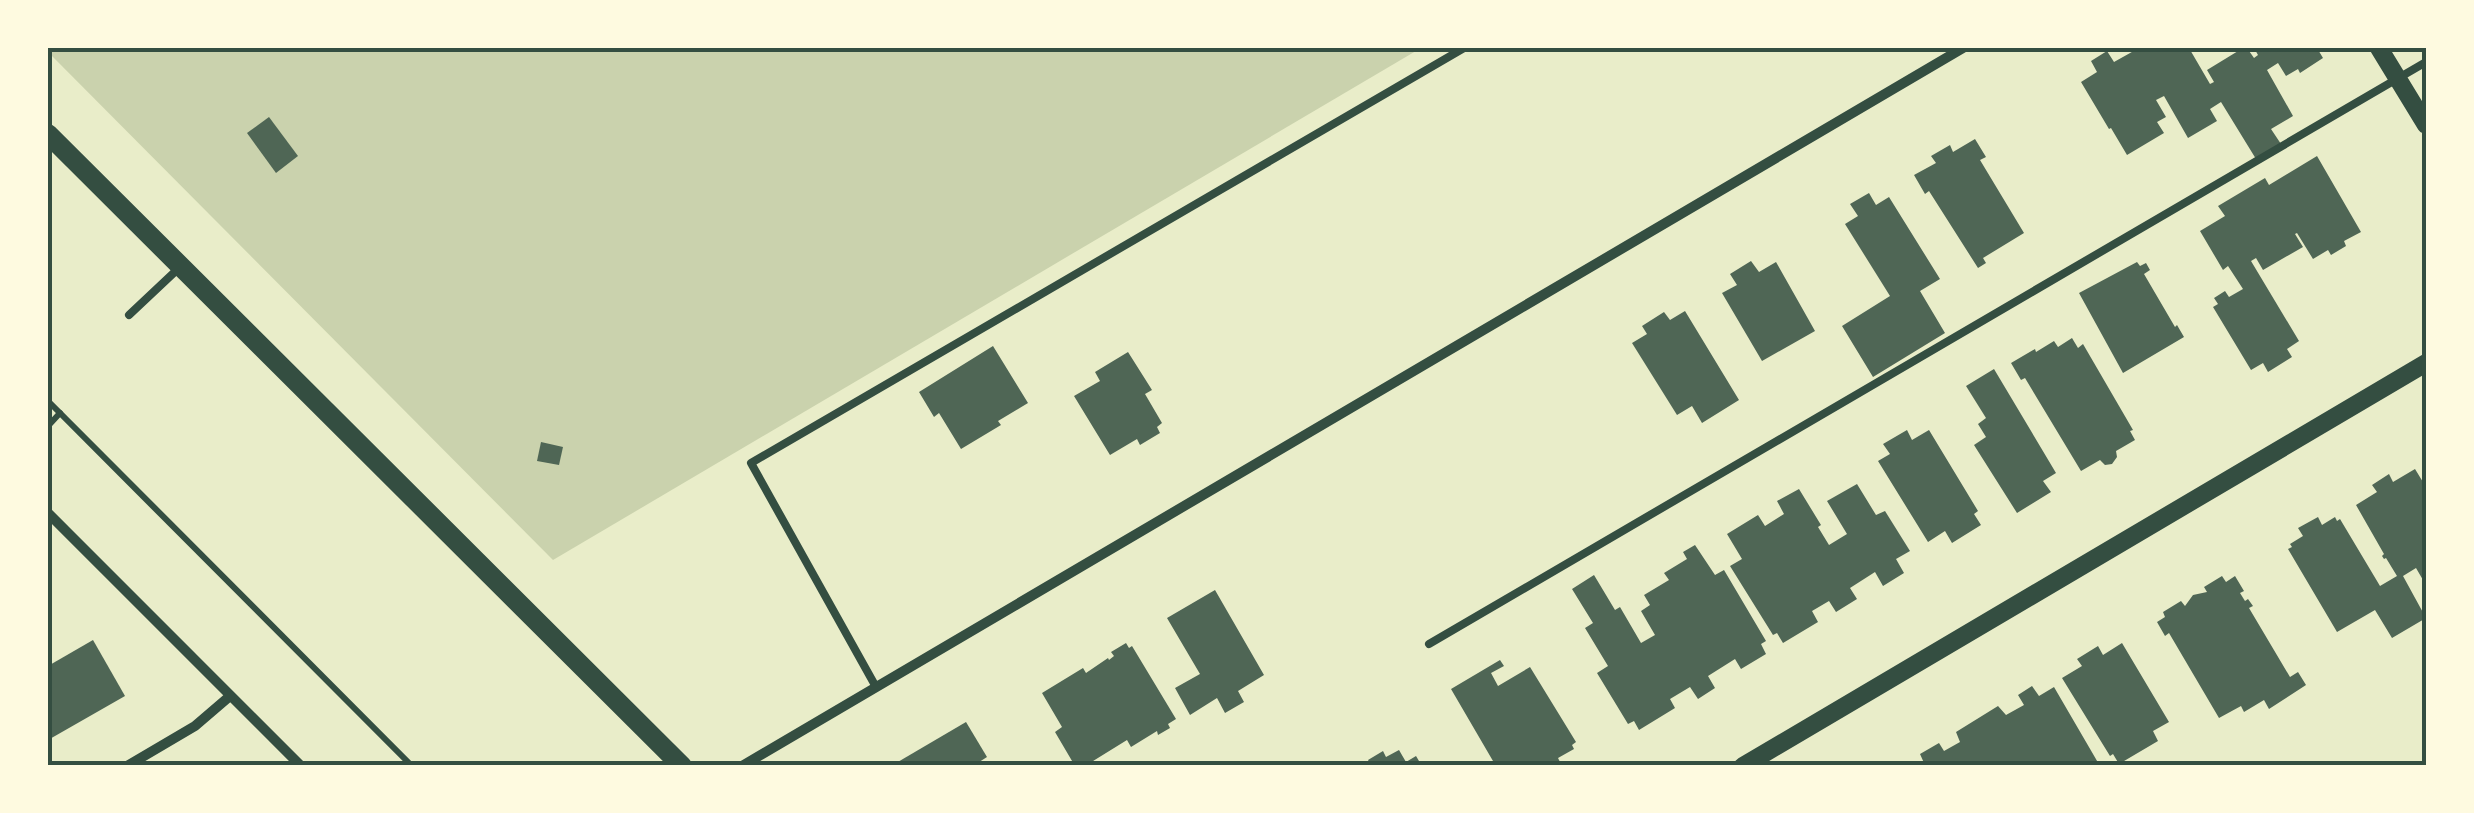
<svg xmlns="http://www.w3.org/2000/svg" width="2474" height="813" font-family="'Open Sans',sans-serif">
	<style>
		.green { fill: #cad2ad }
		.building { fill: #4f6655 }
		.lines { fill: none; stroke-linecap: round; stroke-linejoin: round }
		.path { stroke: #344e41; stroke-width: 6 }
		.service { stroke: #344e41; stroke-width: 8 }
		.minor { stroke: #344e41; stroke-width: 10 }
		.tertiary { stroke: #344e41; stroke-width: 18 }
		.secondary { stroke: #344e41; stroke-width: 20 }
		.neatline { fill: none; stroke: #344e41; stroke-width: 4 }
	</style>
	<rect width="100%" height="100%" fill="#e9edc9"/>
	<polygon class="green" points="48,48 1421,48 553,560 48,52"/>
	<g class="building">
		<polygon points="2139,48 2189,48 2210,84 2214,82 2207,70 2243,48 2247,48 2254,58 2258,55 2254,48 2317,48 2323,58 2300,73 2298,69 2286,76 2278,63 2267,70 2293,116 2271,129 2281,144 2256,159 2221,102 2210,109 2217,121 2188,138 2164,96 2156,100 2166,117 2157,122 2164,133 2127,155 2111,128 2109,129 2081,82 2097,72 2091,61 2107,51 2114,62"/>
		<polygon points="269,117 298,156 276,173 247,133"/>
		<polygon points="1975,139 1986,157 1980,160 2024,233 1983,258 1986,263 1978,268 1929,191 1925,194 1914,175 1936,163 1931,156 1950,145 1953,152"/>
		<polygon points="2317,156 2361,232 2344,241 2346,246 2331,255 2328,250 2313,259 2297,233 2295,234 2303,247 2263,270 2256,258 2251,261 2299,341 2287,349 2292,357 2268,372 2263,363 2251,370 2213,307 2218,304 2214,298 2225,291 2229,297 2243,289 2228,266 2223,270 2200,231 2225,216 2218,206 2265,178 2269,185"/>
		<polygon points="1869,193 1876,205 1889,197 1940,279 1920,291 1945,333 1873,377 1842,326 1890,296 1845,224 1858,216 1850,204"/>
		<polygon points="1751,261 1759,272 1776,262 1815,331 1762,361 1722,293 1737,285 1730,274"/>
		<polygon points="2137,262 2140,266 2146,263 2150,270 2144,274 2175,327 2177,325 2184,337 2123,373 2079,293"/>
		<polygon points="1685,311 1739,400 1702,423 1692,406 1677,415 1632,343 1647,334 1642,326 1664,312 1670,320"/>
		<polygon points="2072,338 2078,348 2083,344 2133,430 2130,431 2135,440 2116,451 2117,457 2112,464 2105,465 2100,460 2081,471 2025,378 2021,380 2011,363 2035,349 2036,352 2054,341 2058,347"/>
		<polygon points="993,346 1028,403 998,421 1001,425 961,449 939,413 934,417 919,392"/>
		<polygon points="1128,352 1152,390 1145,394 1162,423 1157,427 1160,433 1140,445 1137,439 1110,455 1074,396 1100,381 1095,372"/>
		<polygon points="1994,369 2056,473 2043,481 2051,492 2017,513 1974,445 1986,437 1978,424 1986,418 1966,386"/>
		<polygon points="1907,430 1912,440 1929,430 1978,511 1974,514 1981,525 1952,543 1945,531 1928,542 1878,461 1890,454 1883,444"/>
		<polygon points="541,442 563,447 559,465 537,461"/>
		<polygon points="2415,469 2426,487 2426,578 2423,580 2416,568 2403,576 2426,618 2392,638 2375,610 2337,632 2288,549 2292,547 2290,544 2303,536 2298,528 2318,517 2322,525 2335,517 2337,521 2340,519 2380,586 2397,576 2386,558 2384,559 2382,556 2384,554 2356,505 2377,492 2372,485 2389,474 2393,482"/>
		<polygon points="1857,484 1876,515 1885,511 1910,551 1896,559 1904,573 1883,586 1875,572 1850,588 1857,599 1836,612 1829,601 1812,611 1818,622 1783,643 1777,633 1773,635 1730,566 1742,559 1727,534 1758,515 1765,526 1784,514 1777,501 1799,489 1821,525 1818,527 1829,545 1847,534 1827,501"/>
		<polygon points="1695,545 1715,575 1724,570 1766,641 1761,644 1766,654 1741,669 1735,659 1708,676 1715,688 1698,699 1690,687 1670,699 1675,708 1639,730 1634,721 1628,724 1597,673 1608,666 1585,628 1593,623 1572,589 1594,575 1615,610 1620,607 1641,643 1655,635 1641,611 1650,605 1644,595 1669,580 1664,573 1687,559 1683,552"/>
		<polygon points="2222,576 2226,582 2235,576 2244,591 2240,593 2245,601 2248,599 2253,606 2249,608 2290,677 2298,672 2306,685 2269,709 2264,700 2244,712 2241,706 2219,718 2169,633 2165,636 2157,622 2165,617 2163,612 2181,601 2185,606 2193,595 2207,592 2204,587"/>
		<polygon points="1215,590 1264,675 1238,691 1244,702 1225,713 1217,698 1190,715 1175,688 1200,674 1167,618"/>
		<polygon points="93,640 125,696 48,740 48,666"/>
		<polygon points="1126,643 1129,648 1132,646 1176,719 1168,724 1170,728 1158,735 1157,731 1131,747 1127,740 1085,766 1075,766 1055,732 1062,727 1042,693 1083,668 1086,673 1108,658 1109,660 1114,656 1111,652"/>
		<polygon points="2122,643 2169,722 2153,731 2158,741 2119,764 2113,754 2110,756 2062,678 2082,666 2077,659 2098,646 2103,655"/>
		<polygon points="1500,660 1504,666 1491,673 1498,686 1530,667 1576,742 1572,745 1574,749 1558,758 1560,762 1555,766 1485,766 1493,761 1451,689"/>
		<polygon points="2032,686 2039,696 2054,687 2100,766 1919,766 1924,763 1920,754 1939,743 1944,751 1960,742 1956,732 1998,706 2006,715 2024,705 2018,695"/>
		<polygon points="966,722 987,757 973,766 891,766"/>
		<polygon points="1399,750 1406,762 1416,756 1422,766 1371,766 1368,760 1383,751 1386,757"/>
	</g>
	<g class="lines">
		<g class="path">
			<polyline points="48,401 412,766"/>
			<polyline points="48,426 60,413"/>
		</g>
		<g class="service">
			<polyline points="129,315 180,267"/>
			<polyline points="1429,644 2426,62"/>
			<polyline points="876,687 751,463 1464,48"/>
		</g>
		<g class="minor">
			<polyline points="48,513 301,766"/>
			<polyline points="127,766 195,726 230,696"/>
			<polyline points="742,766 1963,48"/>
		</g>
		<g class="tertiary">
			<polyline points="2379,48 2426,125"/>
			<polyline points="1743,766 2426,363"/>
		</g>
		<polyline class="secondary" points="48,134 682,766"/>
	</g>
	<rect width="2474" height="813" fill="none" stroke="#fefae0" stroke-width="100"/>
	<rect x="50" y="50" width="2374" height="713" class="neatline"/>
</svg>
